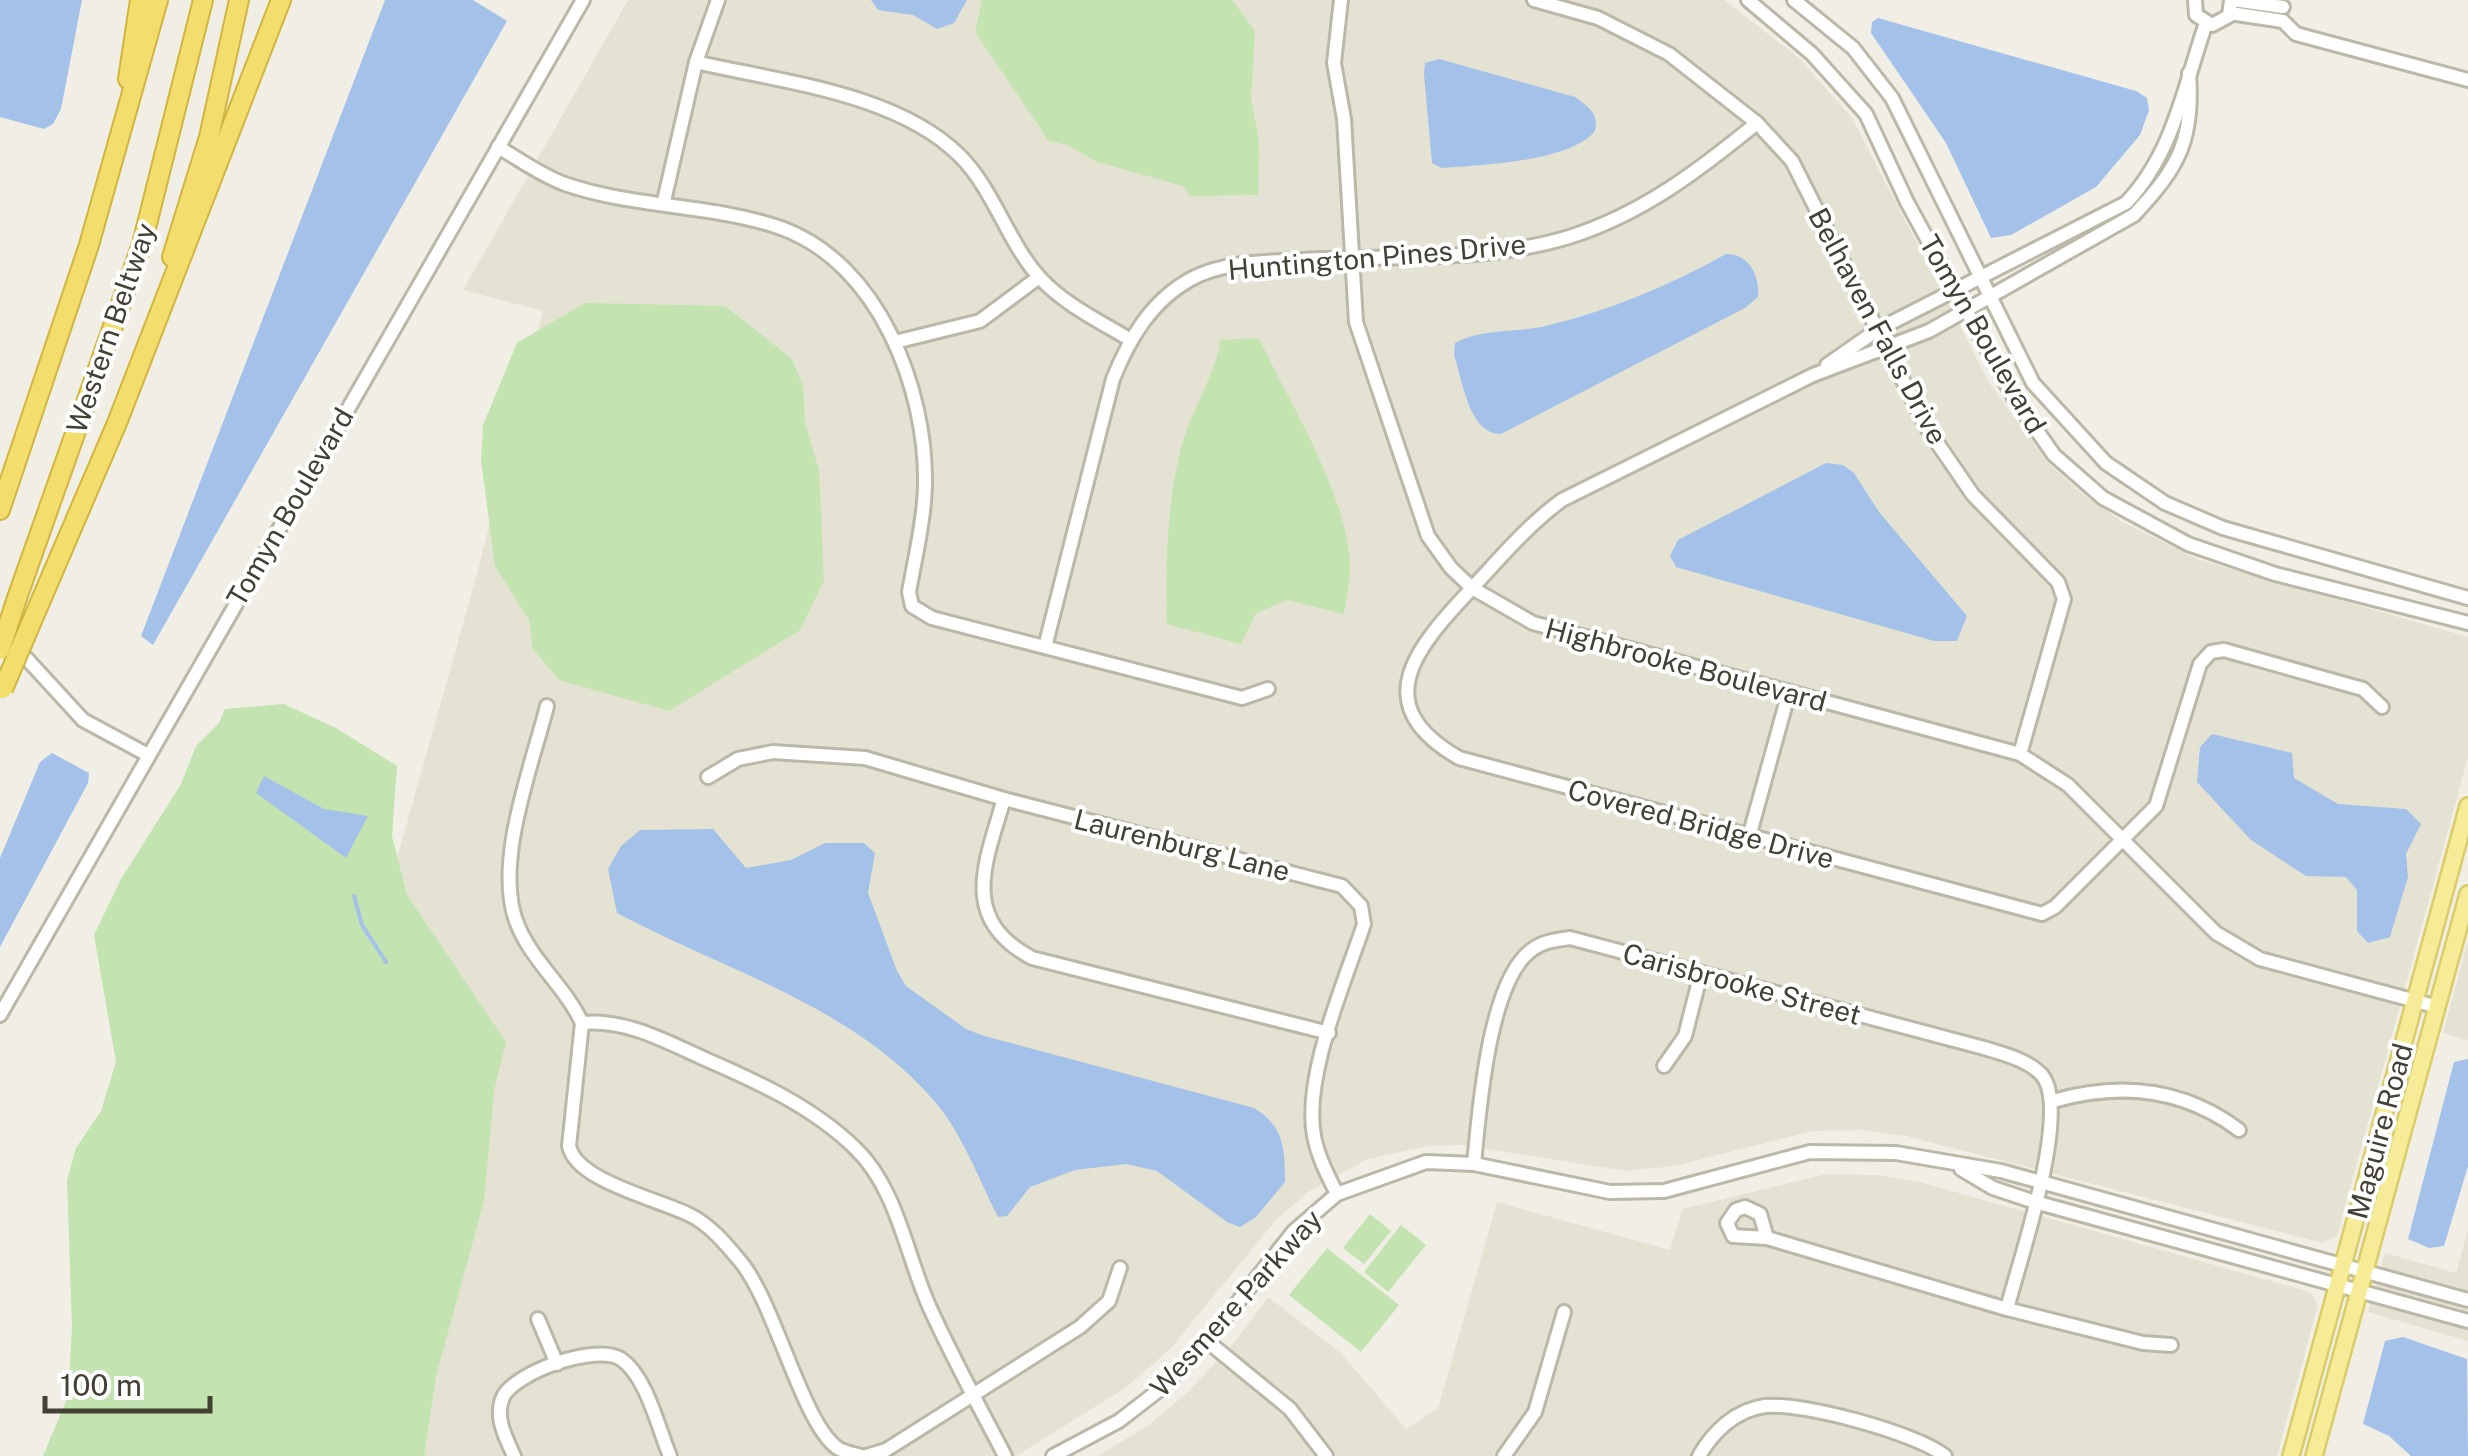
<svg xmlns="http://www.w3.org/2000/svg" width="2468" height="1456" font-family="'Public Sans',sans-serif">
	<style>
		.residential { fill: #e4e2d3 }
		.green { fill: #c3e3b0 }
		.water { fill: #a4c1ea }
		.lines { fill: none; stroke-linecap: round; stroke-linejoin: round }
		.stream { stroke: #a4c1ea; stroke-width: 4 }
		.minor-casing { stroke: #bbb8a8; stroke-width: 18 }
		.major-casing { stroke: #dacc69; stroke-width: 20 }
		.highway-casing { stroke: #d1b53e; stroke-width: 22 }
		.minor { stroke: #fff; stroke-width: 12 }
		.major { stroke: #f6ec98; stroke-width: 15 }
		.highway { stroke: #f3de6d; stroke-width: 18 }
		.highway-bridge-casing { stroke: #d1b53e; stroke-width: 22; stroke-linecap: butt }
		.highway-bridge { stroke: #f3de6d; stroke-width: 18 }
		.labels { text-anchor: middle; stroke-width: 8; stroke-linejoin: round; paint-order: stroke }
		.street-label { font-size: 28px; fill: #434035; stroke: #fff }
	</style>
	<rect width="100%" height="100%" fill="#f1efe5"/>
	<g class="residential">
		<polygon points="628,0 1724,0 1799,58 1852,118 1990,384 2048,463 2085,496 2121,521 2197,559 2468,637 2468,757 2337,1236 2323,1243 1906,1136 1860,1130 1813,1131 1674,1166 1627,1171 1461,1145 1428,1146 1368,1159 1308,1192 1276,1220 1170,1349 1125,1388 1016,1456 229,1456 477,574 543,311 463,290"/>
		<polygon points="2468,941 2468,1040 2443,1033"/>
		<polygon points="1826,1174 1877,1175 1920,1182 2310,1292 2318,1305 2277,1456 1098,1456 1146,1427 1187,1393 1234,1343 1268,1297 1341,1353 1406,1429 1438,1408 1497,1202 1670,1250 1682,1209"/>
		<polygon points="2468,1230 2468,1341 2368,1312 2385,1253 2456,1273"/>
	</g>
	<g class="green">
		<polygon points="982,0 1232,0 1255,31 1251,98 1259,141 1258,195 1190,196 1183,186 1095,161 1068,145 1049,141 975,32"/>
		<polygon points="585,303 725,306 792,359 803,387 805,423 819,470 824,581 800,630 669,711 559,680 533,649 529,620 495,566 481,460 483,425 517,343"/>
		<path d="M1259,338C1290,405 1348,493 1350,568C1350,583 1346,600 1344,614L1288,600L1256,613L1241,644L1167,624C1165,567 1167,504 1181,448C1188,419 1221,361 1220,340Z"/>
		<polygon points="284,704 336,728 397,766 392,836 407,895 506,1042 494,1091 484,1201 436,1376 424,1456 43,1456 68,1396 72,1327 67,1180 76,1148 101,1111 116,1062 94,935 121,879 181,784 196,746 219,723 225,709"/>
		<polygon points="1370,1214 1391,1231 1364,1264 1343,1248"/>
		<polygon points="1401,1225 1426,1245 1388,1292 1364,1272"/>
		<polygon points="1327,1248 1399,1305 1361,1352 1289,1295"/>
	</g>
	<g class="water">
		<polygon points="0,0 82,0 61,109 53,124 44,129 0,117"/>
		<polygon points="385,0 473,0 507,21 153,645 141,636"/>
		<polygon points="871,0 967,0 954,23 937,29 913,15 878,10"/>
		<polygon points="1878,18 2136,91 2147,98 2149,110 2140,135 2096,187 2011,235 1991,238 1946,143 1871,33 1872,22"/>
		<path d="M1439,59L1575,97C1589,107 1599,114 1595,131C1570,162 1480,165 1442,168L1432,163L1424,74L1425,63Z"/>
		<path d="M1726,254C1749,254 1760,275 1758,297L1745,308L1501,434C1469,434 1463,382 1454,355L1455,343C1482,328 1516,333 1546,326C1611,310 1668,286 1726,254Z"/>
		<polygon points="1826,463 1843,465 1854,473 1879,512 1967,616 1957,641 1934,641 1676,567 1670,556 1678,540"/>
		<polygon points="2212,734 2292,753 2294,778 2338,804 2406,809 2421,824 2406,854 2408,877 2390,937 2368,943 2357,931 2357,890 2346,877 2306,876 2251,840 2197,782 2200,747"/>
		<polygon points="52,753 89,773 88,783 0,947 0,858 40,762"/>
		<polygon points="264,776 324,809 368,816 346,858 256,793"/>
		<path d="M713,829L746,868L791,860L825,843H864L875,853L868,893L897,971L906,986L966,1029L984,1036L1254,1108C1284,1126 1285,1149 1285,1182L1256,1217L1240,1227L1227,1222L1157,1171L1126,1164L1075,1170L1030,1187L1007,1216L998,1217C979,1180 963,1135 936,1103C853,1005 727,972 617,913L608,869L621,846L640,830Z"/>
		<polygon points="2468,1059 2468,1166 2444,1246 2429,1248 2408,1239 2454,1062"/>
		<polygon points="2403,1337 2467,1359 2468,1456 2411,1456 2389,1436 2363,1424 2385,1341"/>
	</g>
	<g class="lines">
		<polyline class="stream" points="354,896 362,925 386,962"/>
		<defs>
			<g id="minor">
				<polyline points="1341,0 1334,63 1344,119 1356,322 1428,536 1451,568 1472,588 1533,623 2020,754 2068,785 2216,933 2260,959 2438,1007"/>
				<polyline points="1534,0 1598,18 1669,54 1757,123 1792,161 1927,428 1973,495 2058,582 2064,599 2020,754"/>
				<polyline points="1748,0 1812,54 1866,114 1907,202 2014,398 2054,455 2103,498 2188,544 2275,574 2468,623"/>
				<polyline points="1794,0 1853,48 1892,98 2033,383 2106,463 2165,503 2223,528 2468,598"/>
				<polyline points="2195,0 2196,15 2212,25 2229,16 2231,0"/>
				<polyline points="2233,0 2283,7"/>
				<polyline points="2230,13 2283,21 2296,34 2468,80"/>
				<path d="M696,62C781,82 897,93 960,156C994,190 1008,243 1040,278C1064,304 1099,321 1129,339"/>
				<path d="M2189,73C2194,140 2179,167 2134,215L1929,331L1813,375L1562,500C1528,525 1502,556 1474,586C1420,644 1363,703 1459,758L2042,914L2055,907L2156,806L2200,664L2211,652L2224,650L2363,689L2382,707"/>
				<path d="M498,147C519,159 542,176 565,184C634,208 712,204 781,228C879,263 927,390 925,486C924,521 915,558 909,592L912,606L932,618L1242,698L1268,689"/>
				<polyline points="664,201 696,62 718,0"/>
				<polyline points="895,342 980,321 1039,277"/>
				<path d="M1827,365L1877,330L2126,203C2173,154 2184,87 2206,23"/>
				<polyline points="16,647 83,720 148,755"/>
				<path d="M1045,647L1113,379C1129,339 1151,301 1191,279C1224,261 1266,262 1303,260C1391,255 1484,263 1569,237C1642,214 1698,171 1757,123"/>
				<path d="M547,706C532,766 492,867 518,926C533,962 566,988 582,1023L569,1146C576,1181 658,1199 690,1215C710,1225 726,1244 740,1261C775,1302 803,1427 839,1449C845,1452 854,1454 861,1456"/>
				<path d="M708,777L738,759L773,752L865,758L1004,799L1342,886L1361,906L1364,924C1345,982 1303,1076 1314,1136C1318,1157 1328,1176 1337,1194"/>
				<path d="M1004,799C985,864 959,919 1032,958L1329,1033"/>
				<polyline points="1749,837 1789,692"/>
				<polyline points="0,1015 583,0"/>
				<path d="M582,1023C626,1019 665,1041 705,1059C758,1082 813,1107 855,1148C897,1188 906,1254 929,1306C952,1357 979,1406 1005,1456"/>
				<polyline points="1664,1066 1685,1036 1701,973"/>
				<path d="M2053,1101C2119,1082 2183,1088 2239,1130"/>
				<path d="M1474,1164C1479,1114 1488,979 1533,949C1544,941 1557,940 1570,938L1984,1048C2003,1054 2026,1059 2041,1074C2073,1108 2018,1264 2007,1309"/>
				<polyline points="1961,1169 1993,1188 2035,1202 2468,1321"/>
				<polyline points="1767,1238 1733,1236 1727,1223 1736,1210 1745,1207 1760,1214 1767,1238 2007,1309 2143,1343 2171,1345"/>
				<polyline points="538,1319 557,1364"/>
				<polyline points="1207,1341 1290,1409 1326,1456"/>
				<path d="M514,1456C506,1438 494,1417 503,1397C515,1372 597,1343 621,1359C647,1377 658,1428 670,1456"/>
				<polyline points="866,1456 886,1450 1080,1327 1109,1301 1120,1268"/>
				<polyline points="1053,1456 1119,1421 1163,1387 1207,1341 1294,1231 1337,1194 1426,1162 1474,1164 1610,1192 1664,1191 1810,1152 1896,1153 2001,1171 2468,1300"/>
				<polyline points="1504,1456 1535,1412 1564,1312"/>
				<path d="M1699,1456C1713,1432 1735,1410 1765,1406C1802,1402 1916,1433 1945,1456"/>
			</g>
			<g id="major">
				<polyline points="2291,1456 2468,806"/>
				<polyline points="2314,1456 2468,894"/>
			</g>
			<g id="highway">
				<polyline points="128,79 140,0"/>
				<polyline points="172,257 209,137 239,0"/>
				<polyline points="0,510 89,245 158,0"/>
				<polyline points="17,598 142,244 203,0"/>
				<polyline points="26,635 117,423 281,0"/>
			</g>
		</defs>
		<use href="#minor" class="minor-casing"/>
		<use href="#major" class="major-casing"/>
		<use href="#highway" class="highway-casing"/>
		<use href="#minor" class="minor"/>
		<use href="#major" class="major"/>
		<use href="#highway" class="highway"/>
		<defs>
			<g id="highway-bridge">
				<polyline points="0,650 17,598"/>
				<polyline points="3,689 26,635"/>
			</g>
		</defs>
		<use href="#highway-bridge" class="highway-bridge-casing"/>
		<use href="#highway-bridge" class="highway-bridge"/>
	</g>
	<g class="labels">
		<g class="street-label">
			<text transform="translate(1377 257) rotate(-5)" y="10">Huntington Pines Drive</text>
			<text transform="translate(1878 326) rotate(62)" y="10">Belhaven Falls Drive</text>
			<text transform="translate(111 328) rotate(-71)" y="10">Western Beltway</text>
			<text transform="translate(1983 334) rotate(60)" y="10">Tomyn Boulevard</text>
			<text transform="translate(290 507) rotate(-60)" y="10">Tomyn Boulevard</text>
			<text transform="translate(1686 665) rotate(15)" y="10">Highbrooke Boulevard</text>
			<text transform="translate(1701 824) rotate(15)" y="10">Covered Bridge Drive</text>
			<text transform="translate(1182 845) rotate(14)" y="10">Laurenburg Lane</text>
			<text transform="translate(1742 984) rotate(15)" y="10">Carisbrooke Street</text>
			<text transform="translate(2380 1131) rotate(-75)" y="10">Maguire Road</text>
			<text transform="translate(1236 1303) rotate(-48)" y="10">Wesmere Parkway</text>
		</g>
	</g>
	<path d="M45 1396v15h165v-15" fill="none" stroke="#434035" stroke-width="5"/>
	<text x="60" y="1396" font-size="30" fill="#434035" stroke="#ffffff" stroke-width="8" paint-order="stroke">100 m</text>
</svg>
